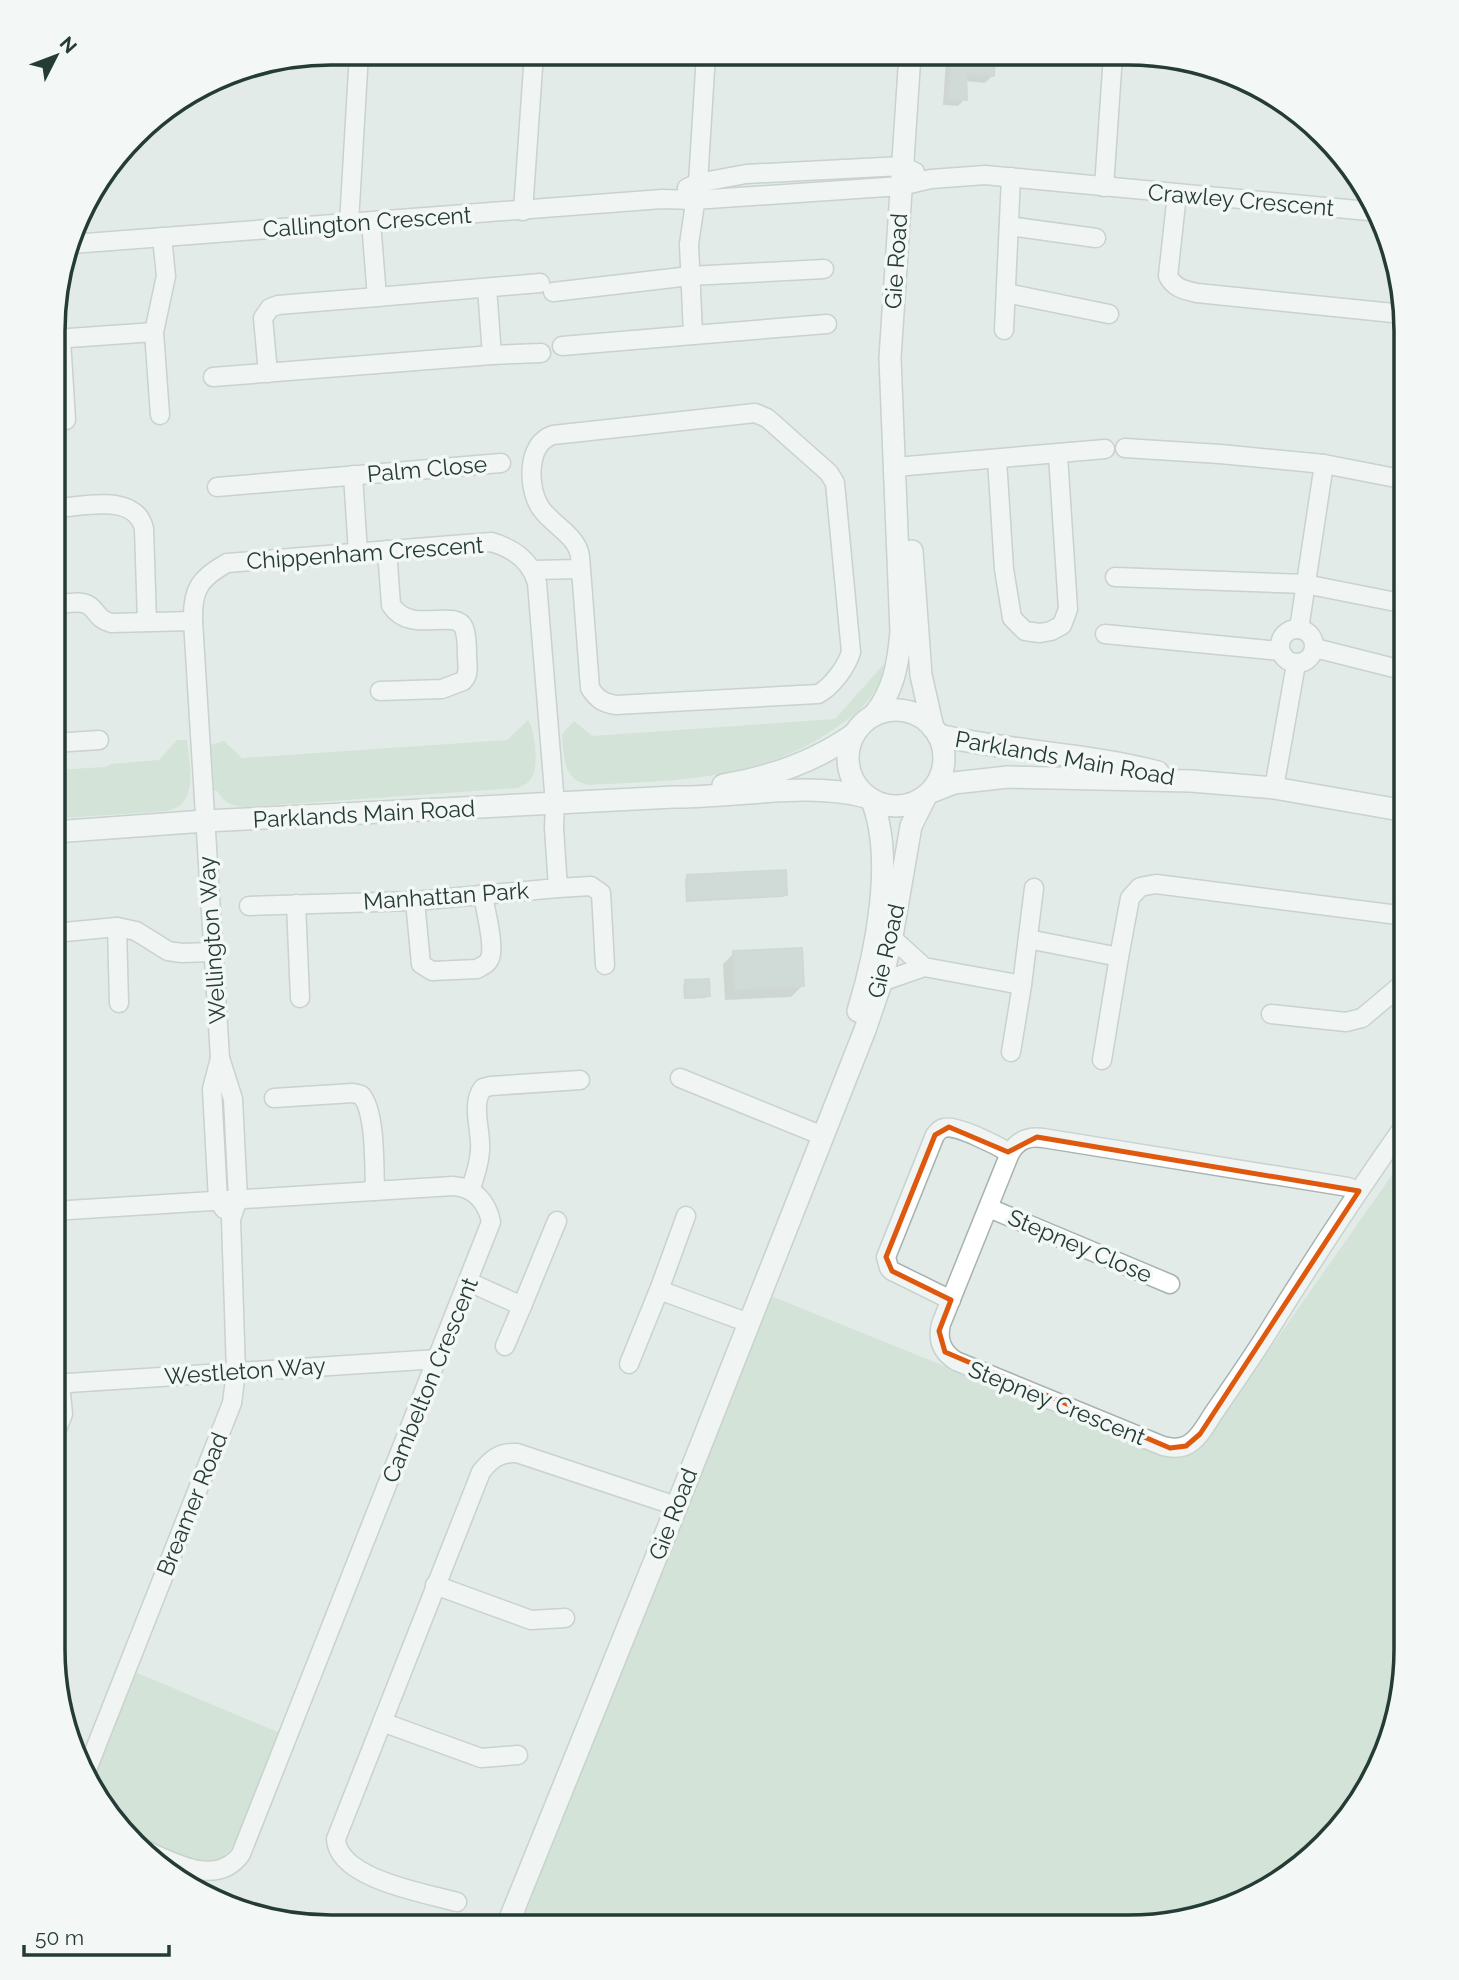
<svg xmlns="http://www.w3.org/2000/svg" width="1459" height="1980" font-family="Raleway,sans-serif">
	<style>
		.green { fill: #bedac5 }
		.shadow { fill: #0003 }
		.building { fill: #b9c6c1; stroke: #b6c4be; stroke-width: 2 }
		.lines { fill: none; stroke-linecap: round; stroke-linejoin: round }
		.minor-casing { stroke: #a6b3af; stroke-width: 21 }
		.tertiary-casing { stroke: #a6b3af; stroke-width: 24 }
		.minor { stroke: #fff; stroke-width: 18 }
		.tertiary { stroke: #fff; stroke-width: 21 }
		.marked { fill: none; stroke: #de580e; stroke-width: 5; stroke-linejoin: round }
		.labels { text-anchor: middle; stroke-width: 7; stroke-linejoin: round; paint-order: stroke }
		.street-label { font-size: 23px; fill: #253b35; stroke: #f3f8f6 }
		.rim { fill: none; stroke: #253b35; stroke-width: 3.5 }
	</style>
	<rect width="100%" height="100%" fill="#e3ebe8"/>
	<g class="green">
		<path d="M883,665H884C879,695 861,711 837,727C761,781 678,780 590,785C562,781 564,756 562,734L574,721L592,736L835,719Z"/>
		<path d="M528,720C535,729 539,767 532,777C529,783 524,785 518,788L246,807C232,807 224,802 217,791H214L211,745L224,741L242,758L507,740Z"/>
		<path d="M177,740H187C189,765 200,804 167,811L64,818L56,811L54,770L105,767L111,764L159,760Z"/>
		<polygon points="1406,1155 1406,1668 1392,1739 1359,1804 1312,1858 1252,1899 1129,1927 514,1926 771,1296 1167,1456 1187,1454 1205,1441"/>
		<polygon points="135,1672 280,1733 236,1841 232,1848 217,1861 197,1863 119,1829 90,1785"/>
	</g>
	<g class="shadow">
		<polygon points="951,54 988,54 992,76 985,83 964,81 965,99 958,106 943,105 946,59"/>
		<polygon points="688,876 786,894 783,897 686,902 685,879"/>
		<polygon points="734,953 802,986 791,997 725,1000 723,964"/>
		<polygon points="686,982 709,995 706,998 684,999 683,985"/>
	</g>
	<g class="building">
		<polygon points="952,54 995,54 994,76 966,74 967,100 949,98"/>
		<polygon points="786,870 787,895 688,900 687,875"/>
		<polygon points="802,948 804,986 735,989 733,951"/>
		<polygon points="709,979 710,996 686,997 685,980"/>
	</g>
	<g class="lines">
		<defs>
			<g id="minor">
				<polyline points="306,57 359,53"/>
				<polyline points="1104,187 1113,55"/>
				<polyline points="687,188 698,183 746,174 902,166 915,172"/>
				<path d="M1177,194L1168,276C1174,288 1184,290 1197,293L1403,314"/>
				<polyline points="523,211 534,53"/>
				<polyline points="371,222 377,297 540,283"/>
				<polyline points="349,223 359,53"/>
				<polyline points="1009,226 1096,238"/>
				<polyline points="72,244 662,199 694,200 901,186 931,179 985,175 1379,212"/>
				<polyline points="487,288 492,355 541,353"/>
				<polyline points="553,292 690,276 824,269"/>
				<polyline points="1006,293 1109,314"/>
				<polyline points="1004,330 1011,177"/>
				<polyline points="693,335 827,324"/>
				<polyline points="55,339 154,332"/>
				<polyline points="61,339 66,420"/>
				<polyline points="562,346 693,335 689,244 698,183 706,54"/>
				<polyline points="268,373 263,318 270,308 278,305 377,297"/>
				<polyline points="213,377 492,355"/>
				<polyline points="160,415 154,332 166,276 162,237"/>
				<polyline points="1125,448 1220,454 1324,464"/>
				<polyline points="997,459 1004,569 1012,618 1025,631 1040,633 1051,631 1062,625 1068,609 1058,455"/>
				<polyline points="895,467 1105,449"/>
				<polyline points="353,475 358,553"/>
				<polyline points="217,487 501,463"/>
				<path d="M55,508C83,507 136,492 144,529L147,622"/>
				<path d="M533,570L581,569C580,564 581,557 579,552C574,534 550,523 540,507C527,486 527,443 553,435L755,413L767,418L829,473L835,483L851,652C847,666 832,687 818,694L616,705C603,703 597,699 590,688L581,569"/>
				<polyline points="1115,577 1305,584 1406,604"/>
				<path d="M54,605C66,604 84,598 93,609C99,616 101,620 111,623L193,621"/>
				<circle cx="1297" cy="646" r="17"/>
				<polyline points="1299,629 1324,464 1406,480"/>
				<polyline points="1105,634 1280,651"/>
				<polyline points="1315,648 1406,671"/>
				<path d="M380,691L442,689L463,681C470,674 467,665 467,655C467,647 467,636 464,628C455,607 411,636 391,605L387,550"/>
				<polyline points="54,743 99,740"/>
				<polyline points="1274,788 1296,664"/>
				<polyline points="558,888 591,886 601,893 605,965"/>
				<path d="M415,901L421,964L432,971L477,969C482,966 488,964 490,958C495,945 485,910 483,894"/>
				<polyline points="296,904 300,998"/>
				<polyline points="117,927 119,1003"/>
				<polyline points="54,933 117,927 136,931 168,951 182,953 212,952"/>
				<polyline points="892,938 924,967 1022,985 1011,1052"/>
				<polyline points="1028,939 1119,957 1130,898 1140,887 1156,884 1406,916"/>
				<polyline points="881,982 924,967"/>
				<polyline points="1022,985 1034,888"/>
				<polyline points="1271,1014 1346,1022 1362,1018 1406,981"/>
				<polyline points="220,1058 212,1089 218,1200 224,1209"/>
				<polyline points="1102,1060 1119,957"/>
				<polyline points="680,1078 823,1136"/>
				<path d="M274,1098L353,1093L361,1095C376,1111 374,1168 375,1191"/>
				<path d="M470,1190C475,1177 479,1165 480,1151C482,1132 470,1104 483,1088L491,1086L580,1080"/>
				<path d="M1359,1191L1348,1187L1043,1138C1028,1136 1018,1140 1010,1153L941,1324C937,1340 942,1352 956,1361L1163,1446C1174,1449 1184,1449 1193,1441C1202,1434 1208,1421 1215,1411C1233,1385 1251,1359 1268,1332C1312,1261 1358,1191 1406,1123"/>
				<polyline points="989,1208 1170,1284"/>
				<path d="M53,1211L453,1186C474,1187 487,1202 491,1222L241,1854C215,1890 168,1859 136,1846"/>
				<polyline points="686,1216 659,1290 749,1323"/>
				<polyline points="469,1282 522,1306 557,1221"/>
				<path d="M951,1300L892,1271L889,1268L886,1257L935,1135C938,1132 939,1129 944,1128C956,1124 998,1146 1010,1153"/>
				<polyline points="505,1346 522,1306"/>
				<polyline points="629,1364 659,1290"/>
				<polyline points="53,1384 438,1359"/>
				<polyline points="53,1439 63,1414 60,1383"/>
				<polyline points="435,1585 531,1620 565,1618"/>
				<polyline points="382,1722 481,1758 518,1755"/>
				<path d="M84,1777L232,1403L236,1372L231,1219L238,1199L233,1099L220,1058L193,621C192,589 200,578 227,563L491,542C513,548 531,561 537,583L555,804L554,828L558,888L415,901L249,906"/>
				<path d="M457,1902C425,1893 338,1879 336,1839L481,1472C491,1459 500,1452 517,1453L676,1506"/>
			</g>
			<g id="tertiary">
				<polyline points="912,551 921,675 933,728"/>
				<circle cx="896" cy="758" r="48"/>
				<path d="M874,715C894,690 898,664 901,632L890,358L910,54"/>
				<path d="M938,735C1011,752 1086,753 1158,772"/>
				<path d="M723,785C771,777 814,762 854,734"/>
				<polyline points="931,792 954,783 1008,777 1191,781 1274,788 1406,811"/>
				<path d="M54,832L205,821L674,797C736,798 806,781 866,797"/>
				<path d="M858,1011C876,953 895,859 872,801"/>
				<polyline points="507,1926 672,1518 865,1030 880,986 891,942 911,826 925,798"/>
			</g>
		</defs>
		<use href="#minor" class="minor-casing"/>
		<use href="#tertiary" class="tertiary-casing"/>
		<use href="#minor" class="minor"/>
		<use href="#tertiary" class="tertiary"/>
	</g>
	<path d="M0 0H1459V1980H0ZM949,1127L1008,1152L1037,1137L1359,1191L1200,1434L1186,1446L1170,1448L945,1352L939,1331L951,1300L892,1271L886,1257L935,1135Z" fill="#e3ebe8" fill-opacity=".55" fill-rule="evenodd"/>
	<path class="marked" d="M949,1127L1008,1152L1037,1137L1359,1191L1200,1434L1186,1446L1170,1448L945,1352L939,1331L951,1300L892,1271L886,1257L935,1135Z"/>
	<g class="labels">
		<g class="street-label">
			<text transform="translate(1241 200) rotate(5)" y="8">Crawley Crescent</text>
			<text transform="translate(367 222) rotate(-4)" y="8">Callington Crescent</text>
			<text transform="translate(896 261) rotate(-86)" y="8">Gie Road</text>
			<text transform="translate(427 469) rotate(-5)" y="8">Palm Close</text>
			<text transform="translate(365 553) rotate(-4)" y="8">Chippenham Crescent</text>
			<text transform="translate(1065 758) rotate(10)" y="8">Parklands Main Road</text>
			<text transform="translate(364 814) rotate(-3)" y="8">Parklands Main Road</text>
			<text transform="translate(446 896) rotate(-4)" y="8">Manhattan Park</text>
			<text transform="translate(212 940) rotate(-94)" y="8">Wellington Way</text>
			<text transform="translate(886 951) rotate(-77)" y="8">Gie Road</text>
			<text transform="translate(1080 1246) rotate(23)" y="8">Stepney Close</text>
			<text transform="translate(245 1371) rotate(-4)" y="8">Westleton Way</text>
			<text transform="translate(430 1380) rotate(-68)" y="8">Cambelton Crescent</text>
			<text transform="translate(1057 1403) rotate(22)" y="8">Stepney Crescent</text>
			<text transform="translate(192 1504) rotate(-68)" y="8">Breamer Road</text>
			<text transform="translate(673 1514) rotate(-69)" y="8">Gie Road</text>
		</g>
	</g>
	<path d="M0 0H1459V1980H0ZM331 65H1128A266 266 0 0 1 1394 331V1649A266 266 0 0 1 1128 1915H331A266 266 0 0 1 65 1649V331A266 266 0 0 1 331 65Z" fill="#f3f8f6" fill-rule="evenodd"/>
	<path class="rim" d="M331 65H1128A266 266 0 0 1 1394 331V1649A266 266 0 0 1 1128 1915H331A266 266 0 0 1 65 1649V331A266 266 0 0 1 331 65Z"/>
	<g transform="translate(56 56) rotate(48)" stroke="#f3f8f6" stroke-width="5" paint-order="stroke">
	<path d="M0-5L12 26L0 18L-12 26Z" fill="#253b35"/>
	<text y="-10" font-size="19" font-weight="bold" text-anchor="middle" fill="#253b35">N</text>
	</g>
	<path d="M24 1945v10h145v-10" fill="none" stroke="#253b35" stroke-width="3.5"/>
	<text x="35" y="1945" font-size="21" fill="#253b35" stroke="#f3f8f6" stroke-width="5" paint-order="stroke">50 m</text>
</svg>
